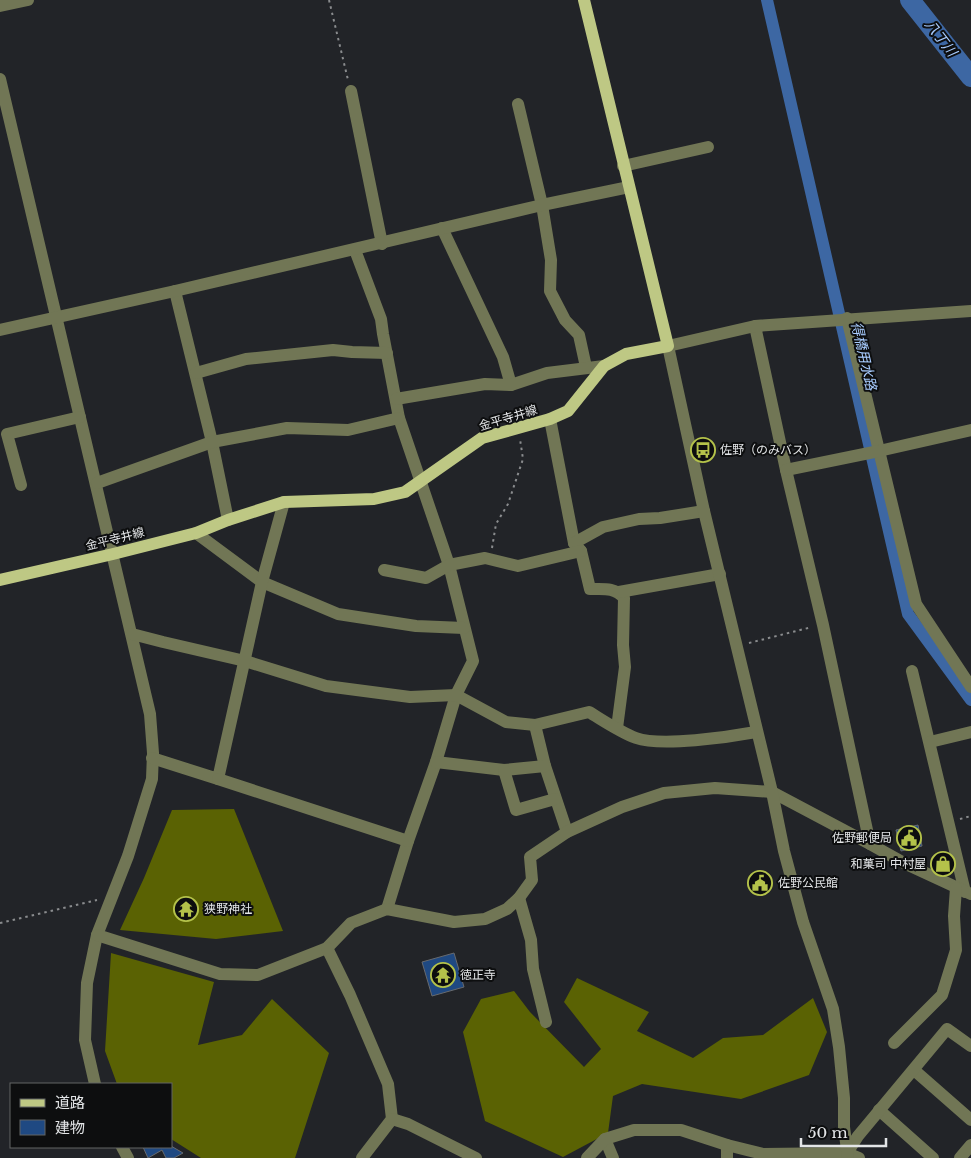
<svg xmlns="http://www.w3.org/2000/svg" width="971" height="1158" font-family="'Libre Baskerville','Noto Sans JP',serif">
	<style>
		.forest { fill: #5a6203 }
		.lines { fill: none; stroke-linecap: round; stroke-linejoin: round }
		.canal { stroke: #3d67a3; stroke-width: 12 }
		.river { stroke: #3d67a3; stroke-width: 20 }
		.building { fill: #1f4982; stroke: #676a6e }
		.path { stroke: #8a8c8e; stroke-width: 2; stroke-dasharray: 2.5 4; stroke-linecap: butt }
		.minor { stroke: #717655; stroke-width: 12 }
		.major { stroke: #bec884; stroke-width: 12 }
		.labels { text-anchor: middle; stroke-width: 4; stroke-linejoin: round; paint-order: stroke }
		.street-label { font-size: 12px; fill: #e3e5e7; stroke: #0d0e0f }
		.poi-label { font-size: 12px; fill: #e3e5e7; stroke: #0d0e0f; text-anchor: start }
		.water-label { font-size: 14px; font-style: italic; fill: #a8ccff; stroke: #0d0e0f }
	</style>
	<rect width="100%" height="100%" fill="#222428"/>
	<g class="forest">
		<polygon points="234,809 283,931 216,939 120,930 144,878 172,810"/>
		<polygon points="111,953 214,982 198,1045 242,1035 272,999 329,1053 295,1158 201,1158 171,1139 171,1084 117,1084 105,1051"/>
		<polygon points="577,978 649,1012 637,1031 693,1058 723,1038 763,1035 813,998 827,1032 809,1075 741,1099 642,1084 613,1096 608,1133 563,1157 485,1121 463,1032 481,999 514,991 530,1012 584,1067 601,1049 564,1002"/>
	</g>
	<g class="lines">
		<polyline class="canal" points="767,0 908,614 971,700"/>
		<polyline class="river" points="910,0 971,77"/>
	</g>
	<g class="building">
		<polygon points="918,825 922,846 901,851 896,830"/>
		<polygon points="950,856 953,871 942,873 940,867 936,868 934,860"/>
		<polygon points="454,953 464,987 432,996 422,962"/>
		<polygon points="171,1146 183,1153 174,1158 166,1158 162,1150 148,1158 143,1147"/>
	</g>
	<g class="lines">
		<g class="path">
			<polyline points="329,0 348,80"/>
			<polyline points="492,548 496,524 508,504 523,459 520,439"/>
			<polyline points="749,643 812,627"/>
			<polyline points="960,819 971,816"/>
			<polyline points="0,923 97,900"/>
		</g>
		<g class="minor">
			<polyline points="0,6 28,0"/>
			<polyline points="0,79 150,714 153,753 152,779 128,856 97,935 87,983 85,1040 95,1084"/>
			<polyline points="351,91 382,244"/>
			<polyline points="518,104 542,205 551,260 550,291 565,320 579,335 586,367"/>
			<polyline points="623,166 708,147"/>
			<polyline points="442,228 503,357 511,385"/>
			<polyline points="355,250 381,319 383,334 399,418 449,565 473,661 456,695 436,762 408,841 387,909"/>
			<polyline points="175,291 212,442 228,520"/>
			<polyline points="847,318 916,604 971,687"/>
			<polyline points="755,326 786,470 823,625 870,844"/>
			<polyline points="0,330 175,291 542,205 629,187"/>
			<polyline points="196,373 246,359 333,350 352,352 387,353"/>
			<polyline points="396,399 485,384 511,385 547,373 604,366"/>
			<path d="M550,419L574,543L581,551L590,589C603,589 615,587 624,598L623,645L625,667L617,728"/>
			<polyline points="786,470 879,451 971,430"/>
			<polyline points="97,483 212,442 287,428 348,430 399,418"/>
			<polyline points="21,485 7,434 80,417"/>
			<polyline points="196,533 262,582 338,614 416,626 464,628"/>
			<polyline points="574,543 603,527 639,519 660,518 704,511"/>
			<polyline points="384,570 426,578 449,565 485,558 518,566 581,551"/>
			<polyline points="619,592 720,574"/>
			<path d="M132,634L163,642L245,661L326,686L410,697L456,695L506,722L535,725L589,712C604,721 620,732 636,738C661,747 729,737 756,732"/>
			<polyline points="912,671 965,892"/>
			<polyline points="535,725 545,766 567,832"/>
			<polyline points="930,742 971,732"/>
			<polyline points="152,758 218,779 262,582 284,502"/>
			<polyline points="436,762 504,770 545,766"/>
			<polyline points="504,770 516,810 555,799"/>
			<polyline points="218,779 408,841"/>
			<polyline points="519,898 531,940 533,969 546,1022"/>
			<polyline points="97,935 220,974 258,975 327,948 351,923 387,909 454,922 485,919 507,909 519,898 532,880 530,857 567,832 622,807 664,793 715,788 772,792 870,844 904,863 971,894"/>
			<polyline points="327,948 350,995 388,1084 392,1119 362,1158"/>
			<polyline points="894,1043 942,995 956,950 954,916 956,888"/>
			<polyline points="914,1070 971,1120"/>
			<polyline points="879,1110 933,1158"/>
			<polyline points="392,1119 408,1124 476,1158"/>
			<polyline points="605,1139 613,1158"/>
			<polyline points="727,1145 727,1158"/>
			<polyline points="122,1147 128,1158"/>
			<polyline points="847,1153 858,1136 947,1029 971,1046"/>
			<polyline points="587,1158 605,1139 634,1130 681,1130 727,1145 763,1154 847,1153 859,1158"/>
			<polyline points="848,1158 844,1127 844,1098 839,1047 833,1009 803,922 784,851 772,792 704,511 668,346 755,326 971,311"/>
			<polyline points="960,1158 971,1145"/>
		</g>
		<polyline class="major" points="0,580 113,554 196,533 228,520 284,502 374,499 405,492 482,438 550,419 568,411 604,366 626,354 668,346 584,0"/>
	</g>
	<defs>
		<symbol id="bus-ring" viewBox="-11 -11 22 22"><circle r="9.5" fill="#0d0e0f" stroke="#b4c24a" stroke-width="1.5"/><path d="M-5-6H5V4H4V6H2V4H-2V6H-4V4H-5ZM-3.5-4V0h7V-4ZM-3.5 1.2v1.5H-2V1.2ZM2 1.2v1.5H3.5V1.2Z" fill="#b4c24a"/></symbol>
		<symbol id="civic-ring" viewBox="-11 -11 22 22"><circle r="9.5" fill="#0d0e0f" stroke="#b4c24a" stroke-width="1.5"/><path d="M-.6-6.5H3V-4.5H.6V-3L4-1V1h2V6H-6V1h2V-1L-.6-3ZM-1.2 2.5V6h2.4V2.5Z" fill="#b4c24a"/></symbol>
		<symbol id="shop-ring" viewBox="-11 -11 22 22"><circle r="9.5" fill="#0d0e0f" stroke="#b4c24a" stroke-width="1.5"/><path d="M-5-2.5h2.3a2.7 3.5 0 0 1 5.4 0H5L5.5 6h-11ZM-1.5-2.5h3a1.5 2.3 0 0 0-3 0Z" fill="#b4c24a"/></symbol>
		<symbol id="temple-ring" viewBox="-11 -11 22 22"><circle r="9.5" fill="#0d0e0f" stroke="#b4c24a" stroke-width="1.5"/><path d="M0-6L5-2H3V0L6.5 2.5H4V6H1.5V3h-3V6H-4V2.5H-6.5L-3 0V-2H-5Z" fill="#b4c24a"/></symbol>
	</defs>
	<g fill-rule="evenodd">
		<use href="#bus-ring" x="689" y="436" width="28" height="28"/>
		<use href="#civic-ring" x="895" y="824" width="28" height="28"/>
		<use href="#shop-ring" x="929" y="850" width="28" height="28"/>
		<use href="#civic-ring" x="746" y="869" width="28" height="28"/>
		<use href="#temple-ring" x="172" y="895" width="28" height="28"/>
		<use href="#temple-ring" x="429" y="961" width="28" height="28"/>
	</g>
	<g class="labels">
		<g class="street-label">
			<text transform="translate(508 418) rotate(-17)" y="4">金平寺井線</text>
			<text transform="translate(115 539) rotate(-14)" y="4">金平寺井線</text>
		</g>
		<g class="poi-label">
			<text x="720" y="454">佐野（のみバス）</text>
			<text x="892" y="842" text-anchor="end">佐野郵便局</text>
			<text x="926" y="868" text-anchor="end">和菓司 中村屋</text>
			<text x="778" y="887">佐野公民館</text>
			<text x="204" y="913">狭野神社</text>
			<text x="460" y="979">徳正寺</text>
		</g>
		<g class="water-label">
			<text transform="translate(941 38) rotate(52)" y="5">八丁川</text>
			<text transform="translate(864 356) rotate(77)" y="5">得橋用水路</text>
		</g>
	</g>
	<rect x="10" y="1083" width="162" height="65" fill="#0d0e0f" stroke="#636465"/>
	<rect x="20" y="1099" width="25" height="8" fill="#bec884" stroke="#636465"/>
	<text x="55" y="1108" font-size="15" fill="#e3e5e7">道路</text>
	<rect x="20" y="1120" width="25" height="15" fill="#1f4982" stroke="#636465"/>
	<text x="55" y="1133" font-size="15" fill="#e3e5e7">建物</text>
	<path d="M801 1138v8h85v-8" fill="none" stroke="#e3e5e7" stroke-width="2.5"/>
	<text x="808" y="1138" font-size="15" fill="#e3e5e7" stroke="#0d0e0f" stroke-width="4" paint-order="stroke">50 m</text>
</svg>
